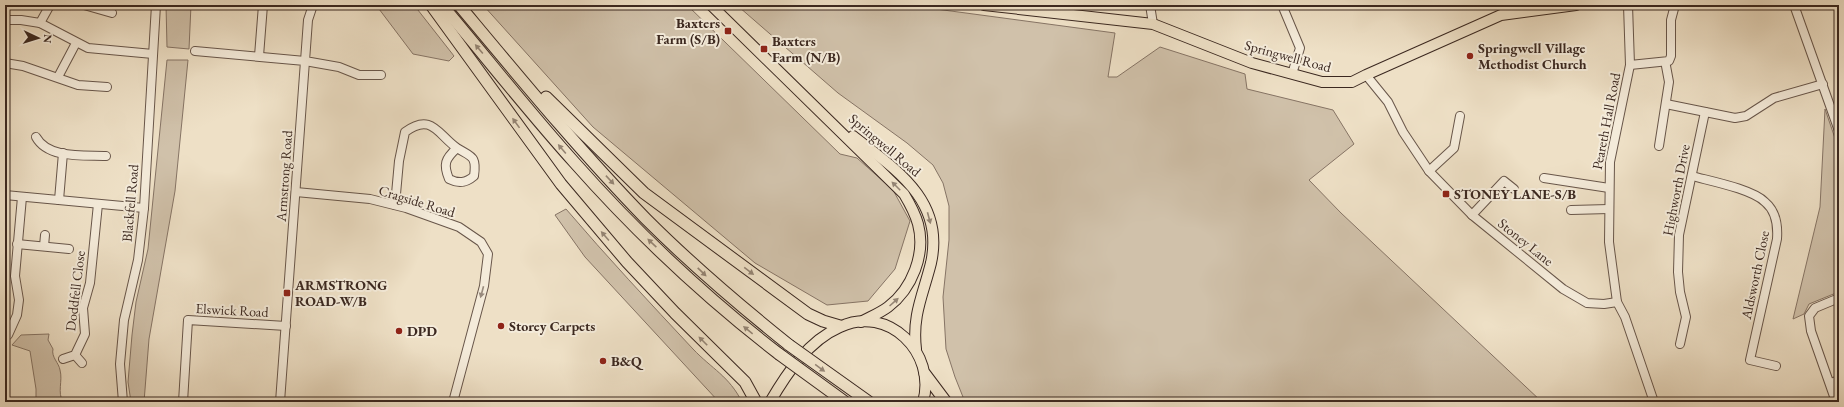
<svg xmlns="http://www.w3.org/2000/svg" width="1844" height="407" font-family="'EB Garamond',serif">
	<style>
		.green { fill: #d0c1aa; stroke: #867465 }
		.lines { fill: none; stroke-linecap: round; stroke-linejoin: round }
		.minor-casing { stroke: #68564a; stroke-width: 10 }
		.major-casing { stroke: #3b2820; stroke-width: 12 }
		.highway-casing { stroke: #3b2820; stroke-width: 13 }
		.minor { stroke: #f4ebda; stroke-width: 8 }
		.major { stroke: #eee0c6; stroke-width: 10 }
		.highway { stroke: #eee0c6; stroke-width: 11 }
		.highway-bridge-casing { stroke: #3b2820; stroke-width: 13; stroke-linecap: butt }
		.highway-bridge { stroke: #eee0c6; stroke-width: 11 }
		.oneway { fill: #948473 }
		.oneway2 { fill: #988a7d }
		.poi-dot { fill: #8f2418; stroke: #f4ebda; stroke-width: 1.5 }
		.labels { text-anchor: middle; stroke-width: 4; stroke-linejoin: round; paint-order: stroke }
		.poi-label { font-size: 14px; font-weight: bold; fill: #3b2820; stroke: #f4ebda; text-anchor: start }
		.street-label { font-size: 14px; fill: #3b2820; stroke: #f4ebda }
	</style>
	<rect width="100%" height="100%" fill="#eee0c6"/>
	<filter id="stains"><feTurbulence type="fractalNoise" baseFrequency=".005" numOctaves="4"/><feColorMatrix values="0 0 0 0 .2 0 0 0 0 .09 0 0 0 0 .02 0 0 0 .5 -.17"/></filter>
	<radialGradient id="worn" r=".72"><stop offset=".6" stop-color="#630" stop-opacity="0"/><stop offset="1" stop-color="#630" stop-opacity=".3"/></radialGradient>
	<g class="green">
		<polygon points="166,5 191,5 189,49 167,47"/>
		<polygon points="376,5 414,5 454,56 449,61 413,54"/>
		<polygon points="483,5 687,5 840,154 857,158 893,190 910,221 895,269 868,301 827,305 755,263 593,127"/>
		<polygon points="741,5 906,5 1115,33 1108,77 1117,77 1160,47 1245,74 1247,89 1333,110 1354,144 1309,180 1341,213 1542,402 965,402 955,377 946,349 943,297 949,240 949,206 943,183 933,165 907,143 838,93 739,7"/>
		<polygon points="167,60 188,60 175,191 149,339 144,402 131,402 128,382 132,335 136,302 148,249"/>
		<polygon points="1825,109 1839,150 1839,266 1836,293 1809,304 1804,314 1793,319 1820,207"/>
		<path d="M566,209C607,257 650,303 693,349C712,369 729,376 742,402H719L585,257L555,215Z"/>
		<path d="M49,334L48,340L53,349C51,357 59,363 60,370C63,381 57,392 63,402H36V389L30,351L12,345L21,335Z"/>
	</g>
	<g class="lines">
		<defs>
			<g id="minor">
				<polyline points="84,5 112,13"/>
				<polyline points="313,5 308,20 305,61 339,67 359,75 381,75"/>
				<polyline points="1150,5 1153,24"/>
				<polyline points="1282,5 1300,48 1292,74"/>
				<polyline points="1628,5 1630,65 1610,162 1609,242 1617,302 1625,317 1654,402"/>
				<polyline points="1794,5 1839,131"/>
				<polyline points="5,20 21,20 40,23 88,48 153,54"/>
				<polyline points="40,23 50,5"/>
				<polyline points="195,51 305,61 280,402"/>
				<polyline points="259,56 263,5"/>
				<polyline points="5,63 23,66 78,85 107,87"/>
				<polyline points="1630,65 1669,61 1671,56 1671,20 1675,5"/>
				<polyline points="1366,75 1388,102 1403,132 1429,171 1472,215 1563,289 1587,303 1604,304 1617,302"/>
				<polyline points="58,77 76,43"/>
				<polyline points="1666,104 1735,118 1746,116 1774,98 1823,84"/>
				<path d="M36,137C48,159 84,155 106,156"/>
				<polyline points="1659,146 1669,82 1666,66"/>
				<polyline points="1429,171 1454,148 1460,116"/>
				<path d="M1692,176C1710,181 1752,189 1765,202C1776,211 1778,225 1777,239L1750,360L1776,366"/>
				<polyline points="1544,178 1609,188"/>
				<polyline points="296,192 370,199 406,208 459,227 481,242 488,254 484,286 453,402"/>
				<polyline points="5,195 144,208"/>
				<polyline points="59,200 63,153"/>
				<path d="M395,205L399,161L405,132C432,112 438,135 457,148C471,157 477,155 474,176C466,183 459,184 449,179C443,164 445,159 457,148"/>
				<polyline points="1571,210 1609,209"/>
				<polyline points="1472,215 1504,181 1514,189"/>
				<polyline points="17,244 69,249"/>
				<polyline points="44,246 45,235"/>
				<polyline points="8,335 17,315 19,300 15,276 22,197"/>
				<polyline points="1680,344 1686,317 1680,292 1678,272 1679,235 1705,112"/>
				<polyline points="75,355 82,363"/>
				<polyline points="63,359 75,355 85,334 83,308 90,283 98,204"/>
				<polyline points="1831,383 1839,380"/>
				<polyline points="123,402 120,364 124,320 138,260 144,208 156,5"/>
				<polyline points="183,402 188,320 286,326"/>
				<polyline points="1836,402 1811,331 1809,316 1815,308 1839,298"/>
			</g>
			<g id="major">
				<path d="M711,5L904,194C910,204 915,213 918,224C926,254 912,289 888,307C880,313 870,317 861,322"/>
				<polyline points="984,5 1153,24 1252,63 1322,82 1352,82 1366,75 1501,15 1576,5"/>
				<path d="M853,136C895,169 945,200 931,263C923,295 912,315 916,349"/>
				<path d="M770,402C787,373 808,341 840,327C888,304 937,353 923,402"/>
			</g>
			<g id="highway">
				<polyline points="431,5 561,184 627,262 675,313 745,382 756,402"/>
				<path d="M442,5C486,57 528,111 574,162C636,232 705,297 779,354"/>
				<path d="M459,5C520,78 580,151 646,219C691,264 739,305 789,345"/>
				<polyline points="546,97 644,193 808,314 823,321 840,326"/>
				<polyline points="925,374 946,402"/>
			</g>
		</defs>
		<use href="#minor" class="minor-casing"/>
		<use href="#major" class="major-casing"/>
		<use href="#highway" class="highway-casing"/>
		<use href="#minor" class="minor"/>
		<use href="#major" class="major"/>
		<use href="#highway" class="highway"/>
		<defs>
			<g id="highway-bridge">
				<polyline points="789,345 869,402"/>
				<polyline points="779,354 845,402"/>
			</g>
		</defs>
		<use href="#highway-bridge" class="highway-bridge-casing"/>
		<use href="#highway-bridge" class="highway-bridge"/>
	</g>
	<defs><path id="oneway-solid" d="M-6-.8H1V-3.2L6.5 0L1 3.2V.8H-6Z"/></defs>
	<g class="oneway">
		<use href="#oneway-solid" transform="translate(479 49) rotate(-130)"/>
		<use href="#oneway-solid" transform="translate(516 123) rotate(-126)"/>
		<use href="#oneway-solid" transform="translate(562 149) rotate(-130)"/>
		<use href="#oneway-solid" transform="translate(610 180) rotate(47)"/>
		<use href="#oneway-solid" transform="translate(896 186) rotate(-135)"/>
		<use href="#oneway-solid" transform="translate(929 218) rotate(75)"/>
		<use href="#oneway-solid" transform="translate(605 236) rotate(-131)"/>
		<use href="#oneway-solid" transform="translate(652 243) rotate(-137)"/>
		<use href="#oneway-solid" transform="translate(749 271) rotate(37)"/>
		<use href="#oneway-solid" transform="translate(702 272) rotate(44)"/>
		<use href="#oneway-solid" transform="translate(894 302) rotate(-42)"/>
		<use href="#oneway-solid" transform="translate(748 330) rotate(-141)"/>
		<use href="#oneway-solid" transform="translate(703 341) rotate(-135)"/>
		<use href="#oneway-solid" transform="translate(820 368) rotate(36)"/>
	</g>
	<use class="oneway2" href="#oneway-solid" transform="translate(482 292) rotate(105)"/>
	<g class="poi-dot">
		<rect x="724" y="27" width="8" height="8" rx="2"/>
		<rect x="760" y="45" width="8" height="8" rx="2"/>
		<circle cx="1470" cy="56" r="4"/>
		<rect x="1442" y="190" width="8" height="8" rx="2"/>
		<rect x="283" y="289" width="8" height="8" rx="2"/>
		<circle cx="501" cy="326" r="4"/>
		<circle cx="399" cy="331" r="4"/>
		<circle cx="603" cy="361" r="4"/>
	</g>
	<g class="labels">
		<g class="poi-label">
			<text x="720" y="28" text-anchor="end">Baxters<tspan x="720" dy="16">Farm (S/B)</tspan></text>
			<text x="772" y="46">Baxters<tspan x="772" dy="16">Farm (N/B)</tspan></text>
			<text x="1478" y="53">Springwell Village<tspan x="1478" dy="16">Methodist Church</tspan></text>
			<text x="1454" y="199">STONEY LANE-S/B</text>
			<text x="295" y="290">ARMSTRONG<tspan x="295" dy="16">ROAD-W/B</tspan></text>
			<text x="509" y="331">Storey Carpets</text>
			<text x="407" y="336">DPD</text>
			<text x="611" y="366">B&amp;Q</text>
		</g>
		<g class="street-label">
			<text transform="translate(1288 56) rotate(15)" y="5">Springwell Road</text>
			<text transform="translate(1606 121) rotate(-79)" y="5">Peareth Hall Road</text>
			<text transform="translate(885 145) rotate(40)" y="5">Springwell Road</text>
			<text transform="translate(284 176) rotate(-86)" y="5">Armstrong Road</text>
			<text transform="translate(1676 190) rotate(-79)" y="5">Highworth Drive</text>
			<text transform="translate(417 201) rotate(17)" y="5">Cragside Road</text>
			<text transform="translate(130 203) rotate(-85)" y="5">Blackfell Road</text>
			<text transform="translate(1526 242) rotate(39)" y="5">Stoney Lane</text>
			<text transform="translate(1755 275) rotate(-78)" y="5">Aldsworth Close</text>
			<text transform="translate(75 291) rotate(-83)" y="5">Doddfell Close</text>
			<text transform="translate(232 310) rotate(3)" y="5">Elswick Road</text>
		</g>
	</g>
	<rect width="1844" height="407" fill="none" stroke="#eee0c6" stroke-width="20"/>
	<rect x="6" y="6" width="1832" height="395" fill="none" stroke="#3b2820" stroke-width="2"/>
	<rect x="10" y="10" width="1824" height="387" fill="none" stroke="#3b2820"/>
	<g transform="translate(38 38) rotate(94)" stroke="#f4ebda" stroke-width="3" paint-order="stroke">
	<path d="M0-3L7 15L0 10L-7 15Z" fill="#3b2820"/>
	<text y="-6" font-size="11" font-weight="bold" text-anchor="middle" fill="#3b2820">N</text>
	</g>
	<rect width="100%" height="100%" filter="url(#stains)"/>
	<rect width="100%" height="100%" fill="url(#worn)"/>
</svg>
